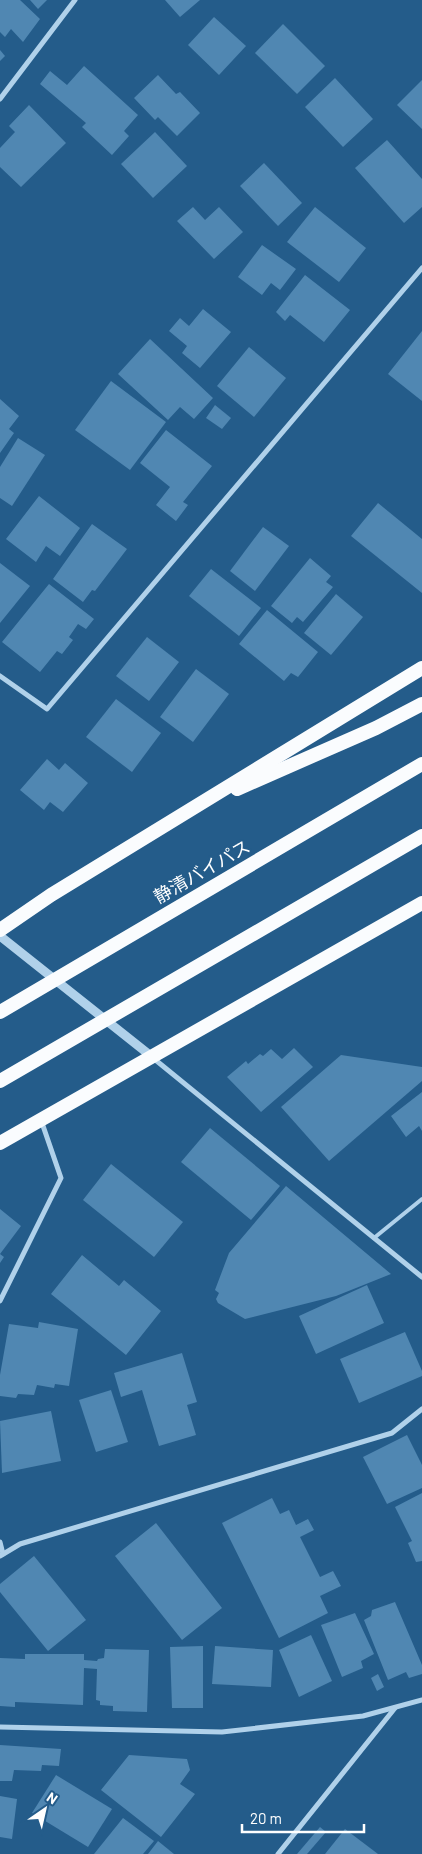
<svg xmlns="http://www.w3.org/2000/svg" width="422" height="1854" font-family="Barlow,'Noto Sans JP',sans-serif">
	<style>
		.building { fill: #5087b2 }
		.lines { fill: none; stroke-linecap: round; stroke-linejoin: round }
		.service { stroke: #b0d1ea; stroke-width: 4 }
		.minor { stroke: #b0d1ea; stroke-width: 5 }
		.tertiary { stroke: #b0d1ea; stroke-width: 9 }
		.trunk { stroke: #fafcfe; stroke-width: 14 }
		.trunk-bridge { stroke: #fafcfe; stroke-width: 14 }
		.labels { text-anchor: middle; stroke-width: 4.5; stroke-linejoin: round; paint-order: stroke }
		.street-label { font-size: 18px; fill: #fff; stroke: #245c8a }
	</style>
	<rect width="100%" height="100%" fill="#245c8a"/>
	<g class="building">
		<polygon points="0,0 20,0 40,19 23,42 11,29 5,37 0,32"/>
		<polygon points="30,0 47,0 38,9"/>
		<polygon points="165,0 200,0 180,17"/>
		<polygon points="214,17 246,46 219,75 188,45"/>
		<polygon points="283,24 325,66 297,94 255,53"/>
		<polygon points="0,50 5,56 0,61"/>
		<polygon points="84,66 138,115 124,131 129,136 112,155 82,127 86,123 40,84 50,71 67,85"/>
		<polygon points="158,75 176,94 180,92 200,113 177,136 158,117 155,120 134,98"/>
		<polygon points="335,78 373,119 343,147 305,107"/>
		<polygon points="422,80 422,129 397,105"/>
		<polygon points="29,105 66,143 21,187 0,167 0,148 15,132 9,126"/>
		<polygon points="155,132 187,166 153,198 121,164"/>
		<polygon points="387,140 422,179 422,207 404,223 355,168"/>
		<polygon points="264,163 302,203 278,226 240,186"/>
		<polygon points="193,207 205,220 219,207 243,232 214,259 177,221"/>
		<polygon points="315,207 366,248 339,282 287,242"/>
		<polygon points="262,245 296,269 280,290 271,283 262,295 238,277"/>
		<polygon points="305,275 350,310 324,342 290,315 285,321 276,312"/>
		<polygon points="203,309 231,332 200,368 182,353 187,346 169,331 180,318 189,326"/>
		<polygon points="422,331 422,401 388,374"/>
		<polygon points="150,339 213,398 194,419 180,407 168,420 118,374"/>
		<polygon points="249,347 286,378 254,417 217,386"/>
		<polygon points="111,381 166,422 130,470 75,430"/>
		<polygon points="0,399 19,416 9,429 14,433 0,453"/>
		<polygon points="215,405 231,418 222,429 206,418"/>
		<polygon points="166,430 212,466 183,502 188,505 176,521 156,505 170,487 140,463"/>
		<polygon points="18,438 45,455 12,506 0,498 0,467"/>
		<polygon points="39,496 80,528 60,556 46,546 36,562 6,539"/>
		<polygon points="378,503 422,539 422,593 351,536"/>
		<polygon points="92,524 127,549 95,591 92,590 83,602 53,579"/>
		<polygon points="263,527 289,546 255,591 230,571"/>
		<polygon points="310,558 331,576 326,582 333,587 303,622 297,617 292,623 271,606"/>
		<polygon points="0,563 30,586 0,623"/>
		<polygon points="211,569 261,608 239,636 189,596"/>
		<polygon points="49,584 94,619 86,629 78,624 69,637 73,640 62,654 57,651 40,672 2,642"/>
		<polygon points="336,594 363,617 331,655 304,633"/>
		<polygon points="267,610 318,652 298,677 291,673 284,681 239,644"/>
		<polygon points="147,637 179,662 149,701 116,676"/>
		<polygon points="196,669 229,694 193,742 160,717"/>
		<polygon points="116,699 161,733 132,772 86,737"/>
		<polygon points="47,759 59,770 65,763 88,783 63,812 50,802 44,810 20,790"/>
		<polygon points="294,1048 313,1067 261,1112 227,1077 246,1061 248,1064 260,1054 263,1056 271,1049 282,1059"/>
		<polygon points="341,1055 422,1067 422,1081 329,1161 281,1107"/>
		<polygon points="422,1092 422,1131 419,1126 406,1137 391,1116"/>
		<polygon points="210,1128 280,1186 251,1220 181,1162"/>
		<polygon points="111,1164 183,1222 154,1257 83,1200"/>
		<polygon points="286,1186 391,1274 336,1296 245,1319 218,1303 216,1299 219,1293 215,1290 229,1253"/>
		<polygon points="0,1209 21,1226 0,1254 4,1257 0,1263"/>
		<polygon points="82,1255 119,1286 124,1280 161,1311 126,1355 51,1294"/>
		<polygon points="367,1285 384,1323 316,1354 299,1316"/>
		<polygon points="39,1322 78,1329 69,1386 55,1384 54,1388 37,1385 34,1395 18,1394 16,1398 0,1396 0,1375 9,1324 38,1328"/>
		<polygon points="405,1332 422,1371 422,1376 359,1403 340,1359"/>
		<polygon points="182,1353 197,1402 187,1405 196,1435 159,1446 142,1390 121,1397 114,1373"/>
		<polygon points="111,1390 128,1442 96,1452 79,1400"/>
		<polygon points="51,1411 61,1461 2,1473 0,1421"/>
		<polygon points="407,1435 422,1465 422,1488 387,1504 363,1457"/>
		<polygon points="422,1493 422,1561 416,1562 408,1543 412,1541 395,1507"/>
		<polygon points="272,1498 280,1514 289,1510 296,1525 308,1519 314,1530 300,1537 320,1577 333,1571 341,1586 320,1596 328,1613 279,1638 222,1523"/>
		<polygon points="156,1523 222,1608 182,1640 115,1556"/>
		<polygon points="34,1556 86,1620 48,1651 0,1592 0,1584"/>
		<polygon points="395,1602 422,1665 422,1674 409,1678 406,1672 388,1680 364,1620 371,1616 372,1610"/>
		<polygon points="355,1613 374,1654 361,1661 363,1668 342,1677 321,1625"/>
		<polygon points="311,1635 332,1681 299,1697 279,1650"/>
		<polygon points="203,1646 203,1708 172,1708 170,1647"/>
		<polygon points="215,1646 273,1650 271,1687 212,1684"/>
		<polygon points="105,1649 149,1650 147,1712 113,1711 113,1706 100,1705 100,1701 96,1700 97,1669 84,1668 83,1705 15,1702 15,1707 0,1706 0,1658 25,1659 25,1654 84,1654 84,1660 97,1661 98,1659 104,1658"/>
		<polygon points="378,1674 384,1687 377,1691 371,1678"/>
		<polygon points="0,1745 61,1749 59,1766 42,1765 41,1771 14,1770 12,1781 0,1781"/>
		<polygon points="129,1755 187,1759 190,1770 180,1784 195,1794 161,1837 101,1790"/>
		<polygon points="56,1775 112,1809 88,1847 32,1813"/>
		<polygon points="0,1796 17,1799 12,1839 0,1837"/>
		<polygon points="123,1818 154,1841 143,1854 94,1854"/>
		<polygon points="320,1827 326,1832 307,1854 297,1854"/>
		<polygon points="345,1829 378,1854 325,1854"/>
		<polygon points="158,1841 174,1854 148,1854"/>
	</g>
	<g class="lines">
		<polyline class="service" points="374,1238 422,1199"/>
		<g class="minor">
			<polyline points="0,99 75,0"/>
			<polyline points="0,676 47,709 422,268"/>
			<polyline points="153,1058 422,1277"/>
			<polyline points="0,1301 61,1178 41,1120"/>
			<polyline points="0,1542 3,1554"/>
			<polyline points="0,1556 20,1544 392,1433 422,1409"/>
			<polyline points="0,1727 222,1732 363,1716 422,1700"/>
			<polyline points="278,1854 395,1708"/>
		</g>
		<polyline class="tertiary" points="0,936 151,1056"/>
		<g class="trunk">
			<polyline points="237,789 376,728 422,704"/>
			<polyline points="0,930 51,895 422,668"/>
			<polyline points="0,1143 422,903"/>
		</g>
		<g class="trunk-bridge">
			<polyline points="0,1012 422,764"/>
			<polyline points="0,1081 422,836"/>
		</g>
	</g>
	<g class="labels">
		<g class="street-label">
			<text transform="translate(202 872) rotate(-30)" y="6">静清バイパス</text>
		</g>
	</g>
	<g transform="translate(45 1809) rotate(34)" stroke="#245c8a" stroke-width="4" paint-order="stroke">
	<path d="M0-4L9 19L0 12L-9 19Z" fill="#ffffff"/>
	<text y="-8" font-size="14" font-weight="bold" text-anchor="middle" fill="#ffffff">N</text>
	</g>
	<path d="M242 1824v8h122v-8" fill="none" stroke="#ffffff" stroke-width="2.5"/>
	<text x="250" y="1824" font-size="15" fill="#ffffff" stroke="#245c8a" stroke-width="4" paint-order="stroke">20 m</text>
</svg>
